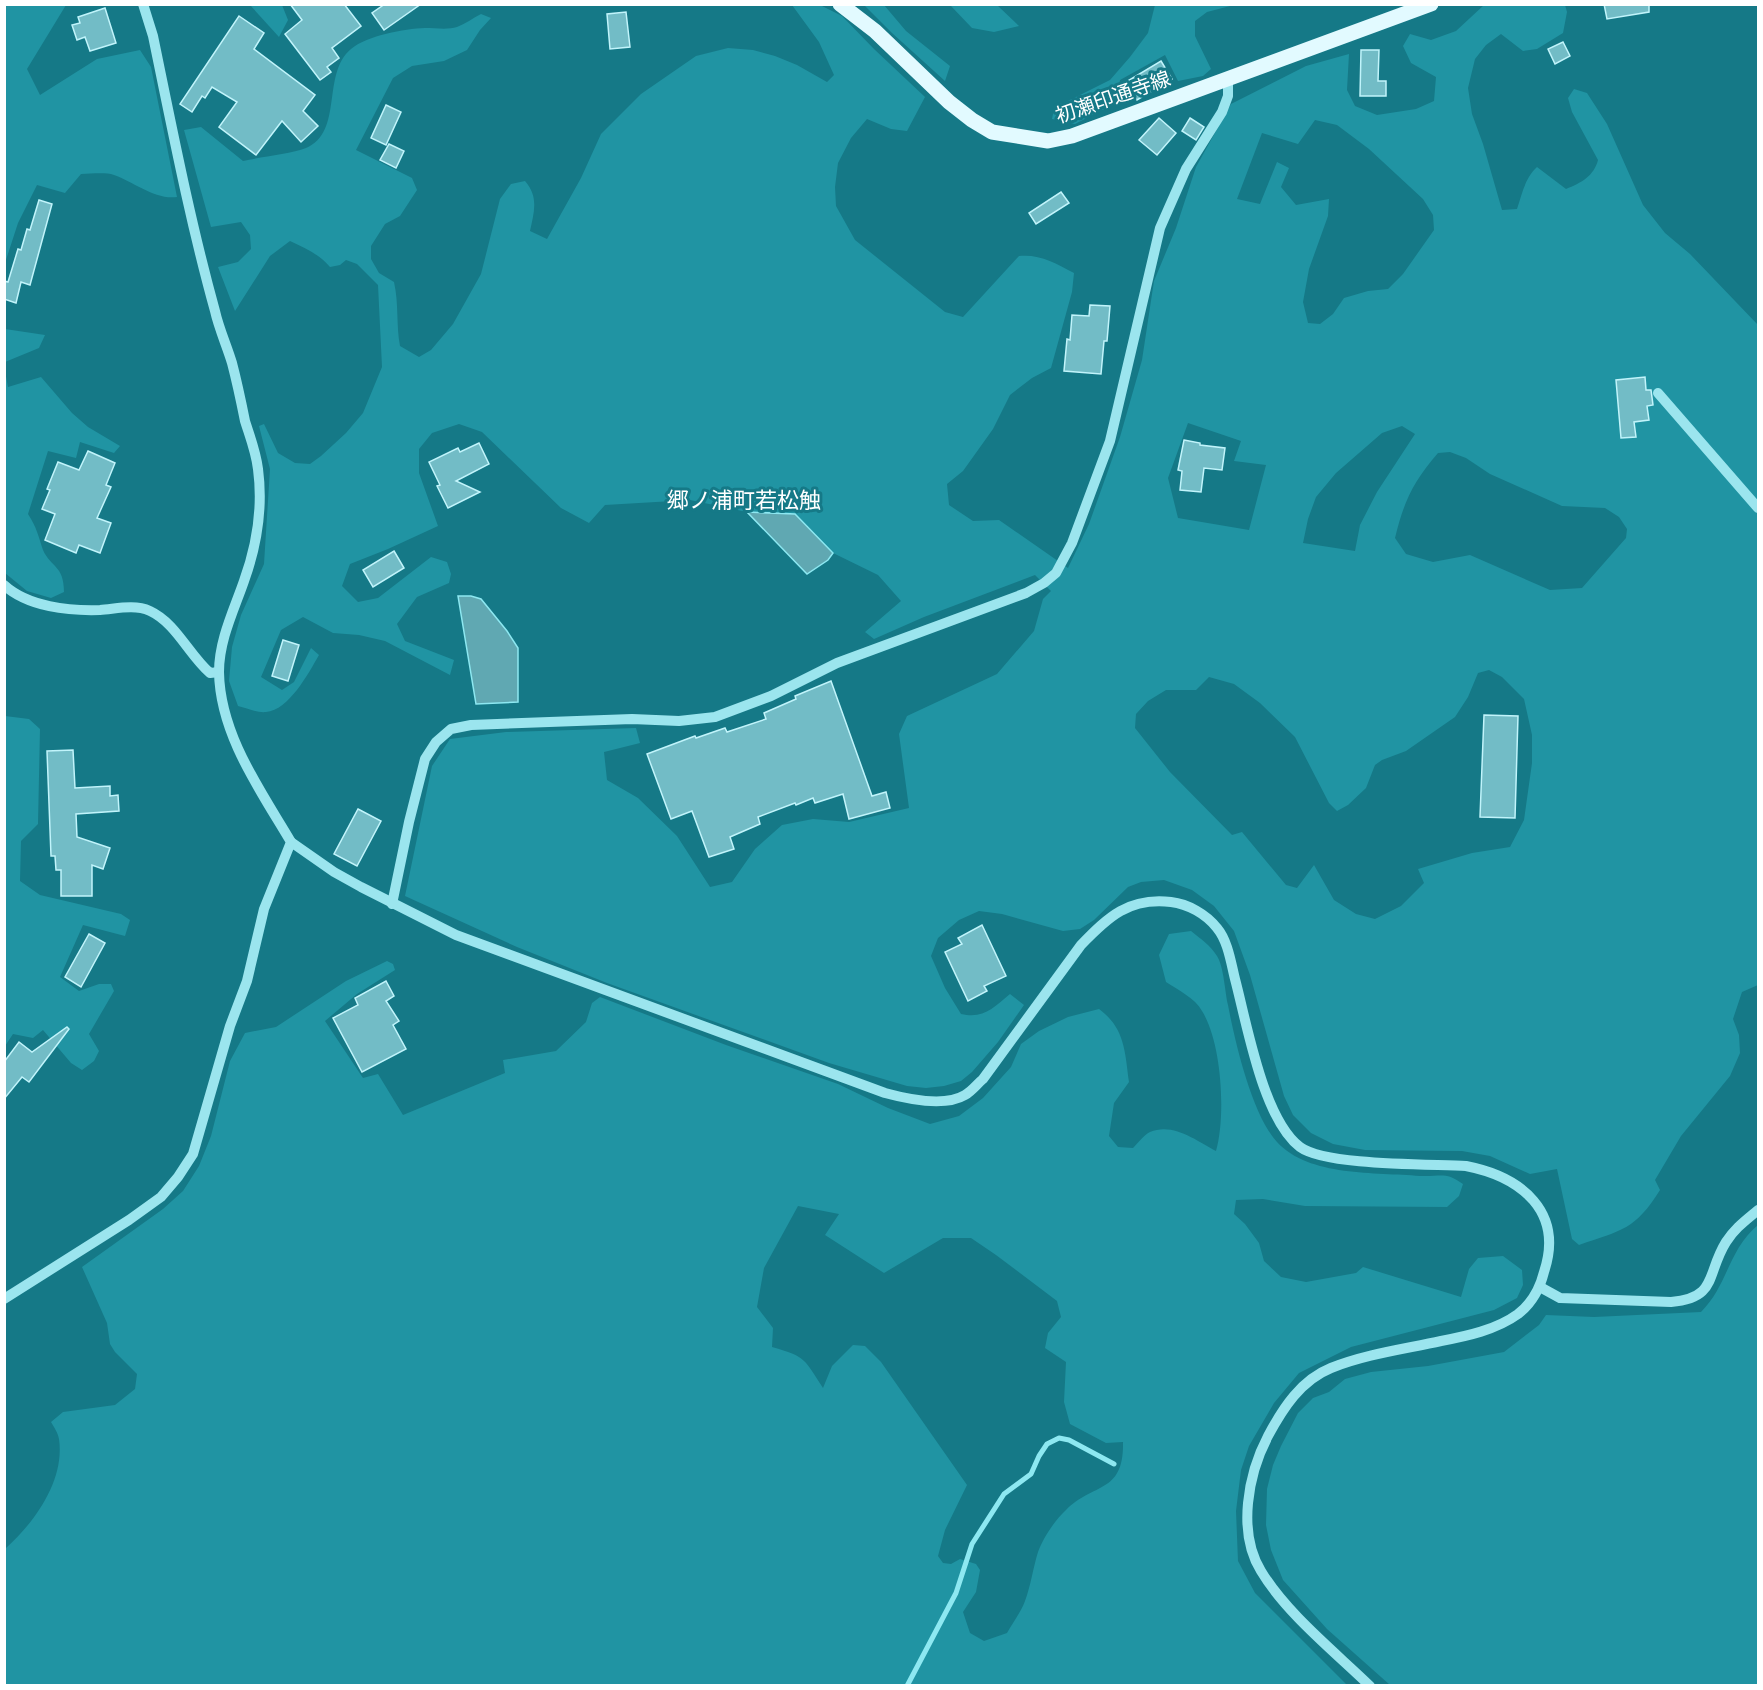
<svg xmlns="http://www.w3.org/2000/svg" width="1763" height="1690" font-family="'Open Sans','Noto Sans JP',sans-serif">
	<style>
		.green { fill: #2094a3; fill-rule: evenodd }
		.water { fill: #60a8b2; stroke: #8de8f1; stroke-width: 1.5 }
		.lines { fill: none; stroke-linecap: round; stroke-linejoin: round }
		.stream { stroke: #8de8f1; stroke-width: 5 }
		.building { fill: #72bcc6; stroke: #c1f4fb; stroke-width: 1.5 }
		.minor { stroke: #9be5ee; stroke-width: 10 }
		.major { stroke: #e2faff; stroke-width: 15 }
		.labels { text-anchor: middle; stroke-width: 6; stroke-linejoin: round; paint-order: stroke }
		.street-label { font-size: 20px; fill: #fff; stroke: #157987 }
		.quarter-label { font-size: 22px; fill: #fff; stroke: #157987 }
	</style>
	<rect width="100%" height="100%" fill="#157987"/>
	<g class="green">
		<path d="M5,4L66,5L27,69L40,95L97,59L140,50L151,67L177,197C155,200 134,182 114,175C105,172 91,174 81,174L65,193L37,185L18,223L5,263Z"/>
		<polygon points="250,5 282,5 288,20 279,37"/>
		<path d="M792,5H820L842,16L874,49L925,97L907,131L891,129L867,119L851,138L838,163L835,187L836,206L855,240L945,312L963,317L1019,256C1040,254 1055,263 1074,273L1072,292L1051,368L1032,378L1010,395L993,429L963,471L947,484L949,505L973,521L999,520L1068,568L1089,524L1120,437L1142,360L1154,281L1176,228L1196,167L1231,104L1306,66L1349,54L1347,90L1355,106L1377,115L1416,109L1434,101L1436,77L1411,63L1403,46L1410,34L1431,40L1456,31L1484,5H1565L1567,12L1563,33L1537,49L1523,51L1501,34L1486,45L1475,59L1468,88L1472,114L1483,144L1502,210L1517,209C1522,194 1525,178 1537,167L1566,189C1581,183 1594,176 1598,160L1572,112L1568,98L1574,89L1587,93L1607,124L1643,205L1665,233L1690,254L1758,325V985L1742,992L1733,1019L1739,1035L1740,1053L1730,1076L1681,1136L1655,1180L1660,1190C1635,1230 1622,1230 1579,1245L1572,1239L1557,1169L1530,1174L1490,1156L1462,1151L1365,1150L1333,1144L1311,1133L1293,1115L1284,1096L1250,975L1234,931L1214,906L1192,890L1164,880L1141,882L1128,887L1094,920L1080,929L1063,931L1002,914L979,911L959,920L938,938L931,956L945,988L961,1014C984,1019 993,1008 1010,994L1024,1005L998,1042L972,1072L961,1081L944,1086L926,1088L907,1086L829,1063L607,983L517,947L405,896L432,766L450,739L506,732L636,728L640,743L604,752L607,780L638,798L677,836L710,887L732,882L755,849L782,825L813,819L849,822L909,808L899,734L907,716L997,674L1034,631L1043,599L1051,591L1035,575L924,617L874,639L865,632L901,601L878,575L833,553L795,514L747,512L690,500L605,505L589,523L561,508L482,432L459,424L432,433L419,449V473L438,526L388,549L350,564L342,586L358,602L378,598L431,557L447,562L451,574L449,583L417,597L397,624L405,641L454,660L450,675L385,641L359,635L333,633L303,617L281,630L261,677L282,690L294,682L311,648L319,655C308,674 289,710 266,712C257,713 247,708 238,706L229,681L232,647L241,615L264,564L270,469L259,426L264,424L278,453L295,463L310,464L321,456L346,433L363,413L382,367L378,285L357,264L346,260L340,265L330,267C319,254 305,248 290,241L270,256L235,311L218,267L238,262L251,249L250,235L241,222L211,227L184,130L201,127L243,161C259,157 291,154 306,148C344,132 321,74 351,49C368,35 404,29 425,28C435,28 448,30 457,27C465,24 473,18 481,14L491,18L480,30L467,50L444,61L412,66L393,78L356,150L412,178L417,190L400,216L385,224L371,246V259L379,273L394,282C399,304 396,325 400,346L419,357L431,350L453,324L481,274L500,199L511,184L525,181C539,197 534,212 530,231L547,239L581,178L601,134L641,94L696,56L728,48L753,50L775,56L797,65L827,82L834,75L819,42ZM1315,120L1337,125L1369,149L1423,199L1433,215L1434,230L1403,274L1388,289L1368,291L1344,298L1333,314L1320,324L1308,323L1303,302L1309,269L1328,216L1329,199L1296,205L1281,187L1289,168L1277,162L1260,204L1237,199L1262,133L1298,144ZM1188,423L1241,441L1234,461L1266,465L1249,530L1178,518L1168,478ZM1402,426L1415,434L1377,492L1360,525L1355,551L1303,543L1308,519L1316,497L1336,473L1382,433ZM1450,452L1466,458L1490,474L1562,506L1605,508L1619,517L1627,529L1626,538L1582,588L1550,590L1470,555L1433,562L1406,554L1395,538C1404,501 1413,482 1438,453ZM1489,670L1502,677L1524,699L1532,735V763L1524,820L1510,847L1472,853L1418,869L1424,883L1401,906L1375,919L1356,914L1334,900L1314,865L1297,888L1286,885L1242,832L1232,835L1170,772L1135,728L1136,714L1148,701L1166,690H1196L1209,677L1234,684L1260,703L1295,737L1329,803L1337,811L1348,805L1366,788L1375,765L1382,760L1406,751L1455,717L1468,697L1478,673Z"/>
		<polygon points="864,5 884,5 906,31 950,66 945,81 892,33"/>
		<polygon points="950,5 997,5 1019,26 994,32 972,28"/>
		<polygon points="1155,5 1234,5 1207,12 1195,21 1195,36 1211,69 1203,76 1178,81 1165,55 1120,80 1116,103 1075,124 1052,119 1055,104 1064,103 1110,80 1130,57 1148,33"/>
		<polygon points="5,329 45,335 39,348 5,362"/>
		<path d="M4,366L8,387L41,377L72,413L88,427L120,446L114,453L80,442L76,458L48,451L28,514C37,528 38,535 43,550C51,568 64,565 64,592L51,598L27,591L5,573Z"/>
		<polygon points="5,716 29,719 40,729 38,824 21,841 20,881 40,895 121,914 130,920 125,936 83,925 60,977 79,991 99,984 111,984 114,991 89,1034 99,1051 94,1061 82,1070 71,1063 43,1030 33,1038 13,1034 5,1046"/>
		<path d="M1191,931C1201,939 1211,946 1217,956C1224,967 1225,993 1228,1005C1235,1042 1252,1115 1277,1142C1309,1177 1376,1172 1420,1176C1441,1177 1445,1171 1463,1184L1459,1196L1447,1207L1305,1206L1263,1199L1236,1200L1234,1214L1245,1224L1259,1243L1264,1261L1281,1277L1306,1282L1356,1273L1363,1267L1461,1297L1469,1269L1478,1258L1503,1256L1522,1270L1523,1285L1517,1298L1494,1310L1351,1347L1299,1373L1274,1403L1249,1446L1241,1470L1236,1511L1238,1561L1255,1593L1347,1685H5V1549C34,1523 65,1481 59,1439C58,1433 54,1427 51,1422L63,1412L115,1405L135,1389L137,1374L115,1352L110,1344L107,1323L82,1267L163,1209L183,1191L199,1166L211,1136L230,1061L245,1033L276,1027L346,981L387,961L393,964L395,970L357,994L325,1021L363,1078L378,1074L403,1115L505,1073L503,1060L556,1051L586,1022L592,1003L600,997L726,1045L838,1084L888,1108L930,1124L959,1116L983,1098L1011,1067L1021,1044L1039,1031L1068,1017L1099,1009C1125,1028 1125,1052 1129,1082L1114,1103L1109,1136L1118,1147L1133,1148C1138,1143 1144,1135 1150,1132C1173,1122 1197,1141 1216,1151C1226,1116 1222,1043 1202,1011C1195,998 1178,990 1166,982L1159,955L1169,934ZM798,1206L839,1214L825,1235L884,1273L943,1238H971L996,1255L1057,1301L1061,1317L1048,1333L1045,1348L1066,1362L1064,1402L1070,1424L1106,1443L1123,1442C1124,1494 1094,1482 1066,1510C1055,1520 1043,1538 1038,1552C1033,1568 1031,1585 1025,1601C1021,1612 1013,1622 1007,1633L984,1641L970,1633L963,1612L976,1592L980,1570L976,1564L960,1559L951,1564L943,1563L938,1556L945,1530L967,1485L881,1362L865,1346L853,1345L832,1366L823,1388C804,1359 807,1357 772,1347L773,1328L757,1307L764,1268Z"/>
		<path d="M1758,1225V1685H1390L1327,1629L1283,1580L1271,1550L1266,1525L1267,1489L1273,1465L1281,1446L1298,1413L1313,1398L1329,1392L1345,1379L1371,1372L1428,1366L1504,1352L1539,1325L1546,1315L1594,1317L1701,1312C1728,1285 1728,1250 1758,1225Z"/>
	</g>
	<g class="water">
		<polygon points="747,512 795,514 833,553 828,560 807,574"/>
		<polygon points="458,596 471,596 481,599 507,631 518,648 518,702 476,704"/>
	</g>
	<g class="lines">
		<polyline class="stream" points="907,1686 956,1593 972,1544 1004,1494 1031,1474 1039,1456 1047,1444 1059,1438 1069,1440 1114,1464"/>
	</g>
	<g class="building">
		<polygon points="290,4 344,4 361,26 332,48 339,58 327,67 331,72 320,80 285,34 302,20"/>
		<polygon points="385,4 421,4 384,30 372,13"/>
		<polygon points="1604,4 1649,4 1649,12 1607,19"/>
		<polygon points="105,8 116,43 90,51 85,37 77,40 72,25 80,23 78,17"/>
		<polygon points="626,12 630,47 610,49 607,14"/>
		<polygon points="239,16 264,33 254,49 315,95 303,111 318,126 301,142 282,121 256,155 219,127 237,102 212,87 205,98 202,96 192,112 180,104"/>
		<polygon points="1563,42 1570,56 1555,64 1548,49"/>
		<polygon points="1361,50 1379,50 1378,81 1386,81 1386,96 1360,96"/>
		<polygon points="1161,61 1172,79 1137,100 1126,82"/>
		<polygon points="386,105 401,112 386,145 371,138"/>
		<polygon points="1159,118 1176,133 1157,155 1139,140"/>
		<polygon points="1190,118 1204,127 1196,140 1182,131"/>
		<polygon points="389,144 404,151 396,168 380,160"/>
		<polygon points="1061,192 1069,203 1036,224 1029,213"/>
		<polygon points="39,200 52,204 30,285 21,282 16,303 4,299 4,281 8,282 18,249 21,250 27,229 30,230"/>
		<polygon points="1090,305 1110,306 1107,341 1104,341 1101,374 1064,371 1067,339 1070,340 1072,315 1089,316"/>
		<polygon points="1645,377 1646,390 1651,390 1653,405 1647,406 1649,420 1634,422 1636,437 1621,438 1616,380"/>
		<polygon points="1184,440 1200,443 1200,445 1225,448 1222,470 1204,468 1201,492 1180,490 1182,471 1178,470"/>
		<polygon points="479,443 489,464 456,481 480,492 448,508 437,486 440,485 429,462 458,448 460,452"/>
		<polygon points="88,451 115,463 106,485 111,487 97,518 111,523 100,553 79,545 76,553 45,540 55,514 42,509 50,490 47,489 58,462 79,470"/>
		<polygon points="394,551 404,568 373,587 363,570"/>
		<polygon points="283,640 299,645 288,681 272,676"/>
		<polygon points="831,681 872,796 886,792 890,808 849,819 843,794 815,803 813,798 796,805 795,803 758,817 760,824 730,837 734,849 709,857 692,811 671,819 647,754 695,736 696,738 725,728 727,732 766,719 764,713 796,699 795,696"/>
		<polygon points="1484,715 1518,716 1515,818 1480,817"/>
		<polygon points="73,750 75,788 110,786 110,796 118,795 119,811 76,814 77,837 110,848 103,869 92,865 92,896 61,896 61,870 56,870 55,856 51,856 47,751"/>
		<polygon points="358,809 381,821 357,866 334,854"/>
		<polygon points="982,925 1006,976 984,986 987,991 968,1001 945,952 962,944 958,938"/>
		<polygon points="89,934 105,943 81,987 65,977"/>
		<polygon points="386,981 394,996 386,1001 399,1021 393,1025 406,1049 362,1072 333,1018 358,1005 355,998"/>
		<polygon points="67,1027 69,1029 29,1082 22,1077 4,1099 4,1062 19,1042 32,1052"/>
	</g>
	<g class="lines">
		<g class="minor">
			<polyline points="1658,393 1758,508"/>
			<path d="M4,585C28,607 69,611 100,610C116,609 134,604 150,611C176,623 189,655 210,673L219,672"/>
			<path d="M291,842L334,872L361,887L456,935L885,1093C907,1099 945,1107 965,1095C972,1091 977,1084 983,1079L1081,945C1108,917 1129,897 1171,902C1188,904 1206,914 1217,928C1228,941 1231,963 1235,979C1247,1024 1263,1119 1300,1147C1326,1166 1430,1164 1466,1166C1522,1177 1564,1212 1544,1272C1540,1288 1531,1304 1518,1314C1496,1330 1467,1336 1441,1341C1405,1349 1366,1354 1331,1368C1301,1380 1283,1408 1268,1436C1248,1474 1237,1532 1261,1571C1286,1613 1335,1652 1370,1686"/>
			<polyline points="392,904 409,822 425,759 436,742 451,729 471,725 632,719 679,721 715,717 771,696 837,663 1026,593 1044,583 1056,573 1072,543 1110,441 1160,228 1186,169 1222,112 1228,96 1228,78"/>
			<path d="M1540,1287L1560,1298L1671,1302C1718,1298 1706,1274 1726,1242C1735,1228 1745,1221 1758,1210"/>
			<path d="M4,1299L129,1220L161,1197L178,1177L193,1154L230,1026L247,981L264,909L291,842C261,791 220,735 219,672C219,640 234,610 244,581C257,545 263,507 258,469C256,452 250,437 245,421C241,401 237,382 232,363C227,346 219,329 215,311C190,221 172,128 153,36L143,4"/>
		</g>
		<polyline class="major" points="840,4 875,31 949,102 972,120 992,132 1048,141 1072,136 1431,4"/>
	</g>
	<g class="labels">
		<g class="street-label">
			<text transform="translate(1113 97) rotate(-19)" y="7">初瀬印通寺線</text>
		</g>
		<g class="quarter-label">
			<text x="744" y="508">郷ノ浦町若松触</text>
		</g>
	</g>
	<rect width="1763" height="1690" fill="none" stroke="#ffffff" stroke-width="12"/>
</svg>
